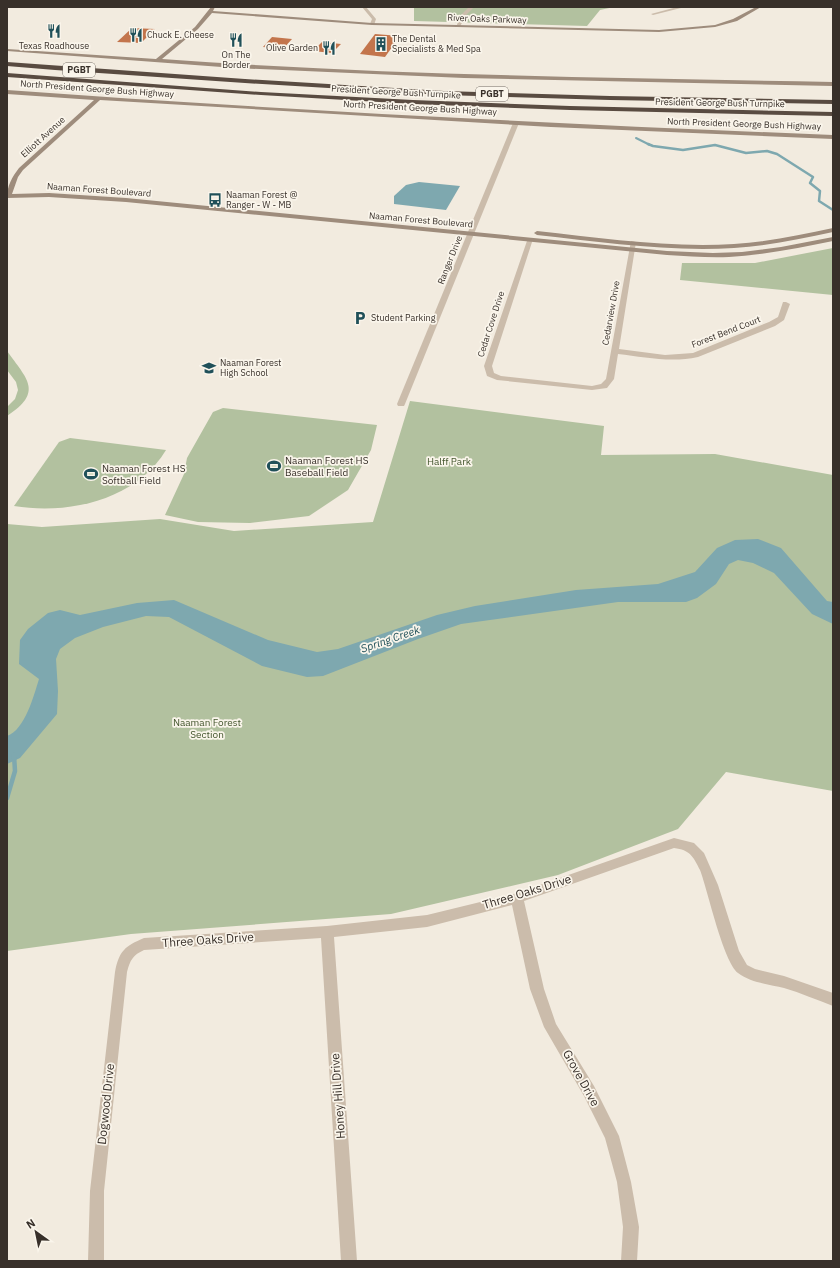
<svg xmlns="http://www.w3.org/2000/svg" width="840" height="1268" font-family="'IBM Plex Sans',sans-serif">
	<style>
		.green { fill: #b2c19f }
		.water { fill: #7ea8af }
		.lines { fill: none; stroke-linecap: round; stroke-linejoin: round }
		.stream-far2 { stroke: #7ea8af; stroke-width: 2 }
		.stream-far1 { stroke: #7ea8af; stroke-width: 2.5 }
		.stream { stroke: #7ea8af; stroke-width: 4.5 }
		.building { fill: #c3754c }
		.street { fill: #cbbcab; fill-rule: evenodd }
		.secondary { fill: #9e8c7c; fill-rule: evenodd }
		.highway { fill: #594b41; fill-rule: evenodd }
		.labels { text-anchor: middle; stroke-width: 3.5; stroke-linejoin: round; paint-order: stroke }
		.far-street-label { font-size: 9px; fill: #38302a; stroke: #faf5eb }
		.far-poi-label { font-size: 9px; fill: #38302a; stroke: #faf5eb; text-anchor: start }
		.shield { fill: #faf5eb; stroke: #726b64; stroke-width: 1 }
		.shield-label { font-size: 9px; font-weight: bold; fill: #38302a }
		.poi-label { font-size: 10px; fill: #38302a; stroke: #faf5eb; text-anchor: start }
		.park-label { font-size: 10px; fill: #44562e; stroke: #faf5eb }
		.water-label { font-size: 11px; font-style: italic; fill: #205059; stroke: #faf5eb }
		.near-street-label { font-size: 12px; fill: #38302a; stroke: #faf5eb }
	</style>
	<rect width="100%" height="100%" fill="#f2ebdf"/>
	<g class="green">
		<polygon points="414,7 614,7 600,10 587,26 414,21"/>
		<polygon points="833,248 833,295 680,280 682,263 755,263"/>
		<path d="M7,351C27,379 44,392 7,416V407L15,399L18,390L16,382L7,370Z"/>
		<polygon points="410,401 604,426 601,455 715,454 833,475 833,791 726,772 678,829 558,875 391,914 131,934 7,951 7,524 42,527 160,519 234,531 373,522"/>
		<polygon points="223,408 377,425 371,450 348,490 309,516 250,523 198,522 165,515 184,474 187,458 213,412"/>
		<path d="M70,438L166,450C136,500 69,515 14,506L59,442Z"/>
	</g>
	<g class="water">
		<polygon points="419,182 460,186 446,210 394,204 394,196 406,185"/>
		<path d="M758,539L781,548L827,601L833,602V624L812,614L774,573L753,563L738,560L729,564L716,584L697,598L686,602H618L461,624L418,639L323,676L307,677L262,666L169,617L146,616L103,627L75,638L60,649L56,659L58,691L57,714L20,758L7,764V736C25,730 34,695 39,679L19,664L20,640L28,629L48,613L60,610L80,615L137,603L174,600L268,640L317,652L338,649L437,615L475,606L576,590L658,584L695,572L717,548L735,540Z"/>
	</g>
	<g class="lines">
		<polyline class="stream-far2" points="636,138 650,145"/>
		<polyline class="stream-far1" points="648,144 653,146 683,150 715,145 746,153 767,151 777,154 813,177 810,183 820,191 819,201 833,210"/>
		<polyline class="stream" points="7,798 15,771 14,755"/>
	</g>
	<g class="building">
		<polygon points="132,28 155,29 141,43 117,42"/>
		<polygon points="375,34 400,36 385,57 360,54"/>
		<polygon points="272,37 292,39 283,49 263,47"/>
		<polygon points="322,42 341,44 332,53 313,51"/>
	</g>
	<g class="lines">
		<g class="street">
			<polygon points="362,7 366,7 376,19 374,25 370,24 372,19"/>
			<polygon points="469,7 474,7 465,16 460,27 456,27 461,15"/>
			<polygon points="677,7 685,7 653,15 651,14"/>
			<polygon points="516,121 519,123 405,404 404,406 398,406 397,404 513,123"/>
			<path d="M528,238L533,239L492,366L494,373L501,376L592,386L601,384L606,379L631,241L636,242L619,349L665,355L693,353L769,322L778,317L783,302H786L790,304L784,320L775,326L698,357C671,363 644,357 618,354L614,379L607,388L592,390L497,380L487,376L484,366Z"/>
			<path d="M674,838L694,843L704,853L718,885L739,951L747,965L755,969L784,976L833,993V1006C817,1000 801,993 784,988C769,984 751,983 738,973C723,961 708,891 700,870C693,856 690,850 674,848L524,901L544,989L556,1024L594,1086L619,1136L631,1182L639,1227L637,1261H621L623,1227L617,1182L605,1138L584,1096L544,1027L530,989L512,905L427,927L334,937L357,1261H341L321,938L144,950C133,955 130,960 127,972L104,1191V1261H88L90,1191L115,972C119,951 125,946 144,938L327,926L427,915L517,893Z"/>
		</g>
		<g class="secondary">
			<path d="M211,7H215L213,11L372,23L659,30L715,25L733,19L756,7H761L737,21L715,27L659,32L372,25L212,13L198,29L162,59C385,75 609,78 833,82V86L464,78L235,68L7,51V49L156,59L195,27Z"/>
			<path d="M7,90C282,110 557,124 833,135V139L551,127L100,100L23,170L18,177L12,194L49,193L126,198L667,251L713,253L742,252L781,247L833,237V241C799,248 764,255 729,257C708,258 688,256 667,255L126,202L49,197L7,198C7,186 12,177 19,168L94,100L7,94Z"/>
			<path d="M833,228V232C800,239 767,246 734,248C668,252 602,242 537,235L534,233L537,231C602,238 668,248 734,244C767,242 800,235 833,228Z"/>
		</g>
		<g class="highway">
			<polygon points="7,62 245,79 444,91 610,96 833,100 833,104 610,100 444,95 245,83 55,70 7,66"/>
			<polygon points="7,73 261,92 413,100 570,106 833,112 833,116 570,110 413,104 261,95 7,77"/>
		</g>
	</g>
	<defs>
		<symbol id="restaurant-bare" viewBox="-9 -9 18 18"><path d="M-5-6h1v4h1v-4h1v4h1v-4h1v5L-1.5 .5V6h-2V.5L-5-1ZM5-6V6H3V1.5H1.5Q1.5-4 5-6Z" fill="#205059" stroke="#faf5eb" stroke-width="2.5" paint-order="stroke"/></symbol>
		<symbol id="building-bare" viewBox="-9 -9 18 18"><path d="M-4-6H4V6H1V3H-1V6H-4ZM-2.5-4.3h1.7v1.8h-1.7ZM.8-4.3h1.7v1.8H.8ZM-2.5-1h1.7V.8h-1.7ZM.8-1h1.7V.8H.8Z" fill="#205059" stroke="#faf5eb" stroke-width="2.5" paint-order="stroke"/></symbol>
		<symbol id="bus-bare" viewBox="-9 -9 18 18"><path d="M-5-6H5V4H4V6H2V4H-2V6H-4V4H-5ZM-3.5-4V0h7V-4ZM-3.5 1.2v1.5H-2V1.2ZM2 1.2v1.5H3.5V1.2Z" fill="#205059" stroke="#faf5eb" stroke-width="2.5" paint-order="stroke"/></symbol>
		<symbol id="parking-bare" viewBox="-9 -9 18 18"><path d="M-3.5-5.5H1a3.5 3.5 0 0 1 0 7H-1V5.5H-3.5ZM-1-3.4V-.6H.8a1.4 1.4 0 0 0 0-2.8Z" fill="#205059" stroke="#faf5eb" stroke-width="2.5" paint-order="stroke"/></symbol>
		<symbol id="school-bare" viewBox="-9 -9 18 18"><path d="M0-5L7-2L0 1L-7-2ZM-4 1L0 2.5L4 1V4Q0 6-4 4Z" fill="#205059" stroke="#faf5eb" stroke-width="2.5" paint-order="stroke"/></symbol>
		<symbol id="stadium-bare" viewBox="-9 -9 18 18"><path d="M0-5a6.5 5 0 1 0 0 10a6.5 5 0 1 0 0-10ZM-3.5-1.8h7v3.6h-7Z" fill="#205059" stroke="#faf5eb" stroke-width="2.5" paint-order="stroke"/></symbol>
	</defs>
	<g fill-rule="evenodd">
		<use href="#restaurant-bare" x="44" y="21" width="20" height="20"/>
		<use href="#restaurant-bare" x="126" y="25" width="20" height="20"/>
		<use href="#restaurant-bare" x="226" y="30" width="20" height="20"/>
		<use href="#building-bare" x="371" y="34" width="20" height="20"/>
		<use href="#restaurant-bare" x="319" y="38" width="20" height="20"/>
		<use href="#bus-bare" x="205" y="190" width="20" height="20"/>
		<use href="#parking-bare" x="350" y="308" width="20" height="20"/>
		<use href="#school-bare" x="199" y="358" width="20" height="20"/>
		<use href="#stadium-bare" x="264" y="456" width="20" height="20"/>
		<use href="#stadium-bare" x="81" y="464" width="20" height="20"/>
	</g>
	<g class="labels">
		<g class="far-street-label">
			<text transform="translate(487 19) rotate(2)" y="3">River Oaks Parkway</text>
			<text transform="translate(97 89) rotate(4)" y="3">North President George Bush Highway</text>
			<text transform="translate(396 92) rotate(3)" y="3">President George Bush Turnpike</text>
			<text transform="translate(720 103) rotate(1)" y="3">President George Bush Turnpike</text>
			<text transform="translate(420 108) rotate(3)" y="3">North President George Bush Highway</text>
			<text transform="translate(744 124) rotate(2)" y="3">North President George Bush Highway</text>
			<text transform="translate(43 137) rotate(-42)" y="3">Elliott Avenue</text>
			<text transform="translate(99 190) rotate(4)" y="3">Naaman Forest Boulevard</text>
			<text transform="translate(421 220) rotate(5)" y="3">Naaman Forest Boulevard</text>
			<text transform="translate(450 260) rotate(-68)" y="3">Ranger Drive</text>
			<text transform="translate(611 313) rotate(-80)" y="3">Cedarview Drive</text>
			<text transform="translate(491 324) rotate(-72)" y="3">Cedar Cove Drive</text>
			<text transform="translate(726 332) rotate(-21)" y="3">Forest Bend Court</text>
		</g>
		<g class="far-poi-label">
			<text x="147" y="38">Chuck E. Cheese</text>
			<text x="392" y="42">The Dental<tspan x="392" dy="10">Specialists &amp; Med Spa</tspan></text>
			<text x="54" y="49" text-anchor="middle">Texas Roadhouse</text>
			<text x="318" y="51" text-anchor="end">Olive Garden</text>
			<text x="236" y="58" text-anchor="middle">On The<tspan x="236" dy="10">Border</tspan></text>
			<text x="226" y="198">Naaman Forest @<tspan x="226" dy="10">Ranger - W - MB</tspan></text>
			<text x="371" y="321">Student Parking</text>
			<text x="220" y="366">Naaman Forest<tspan x="220" dy="10">High School</tspan></text>
		</g>
		<g class="shield">
			<rect x="63" y="63" width="32" height="14" rx="3"/>
			<rect x="476" y="87" width="32" height="14" rx="3"/>
		</g>
		<g class="shield-label">
			<text x="79" y="73">PGBT</text>
			<text x="492" y="97">PGBT</text>
		</g>
		<g class="poi-label">
			<text x="285" y="464">Naaman Forest HS<tspan x="285" dy="12">Baseball Field</tspan></text>
			<text x="102" y="472">Naaman Forest HS<tspan x="102" dy="12">Softball Field</tspan></text>
		</g>
		<g class="park-label">
			<text x="449" y="465">Halff Park</text>
			<text x="207" y="726">Naaman Forest<tspan x="207" dy="12">Section</tspan></text>
		</g>
		<g class="water-label">
			<text transform="translate(390 639) rotate(-19)" y="4">Spring Creek</text>
		</g>
		<g class="near-street-label">
			<text transform="translate(527 892) rotate(-17)" y="4">Three Oaks Drive</text>
			<text transform="translate(208 940) rotate(-4)" y="4">Three Oaks Drive</text>
			<text transform="translate(581 1078) rotate(61)" y="4">Grove Drive</text>
			<text transform="translate(338 1096) rotate(-94)" y="4">Honey Hill Drive</text>
			<text transform="translate(106 1104) rotate(-84)" y="4">Dogwood Drive</text>
		</g>
	</g>
	<rect width="840" height="1268" fill="none" stroke="#38302a" stroke-width="16"/>
	<g transform="translate(36 1232) rotate(327)" stroke="#faf5eb" stroke-width="3" paint-order="stroke">
	<path d="M0-3L7 15L0 10L-7 15Z" fill="#38302a"/>
	<text y="-6" font-size="11" font-weight="bold" text-anchor="middle" fill="#38302a">N</text>
	</g>
</svg>
